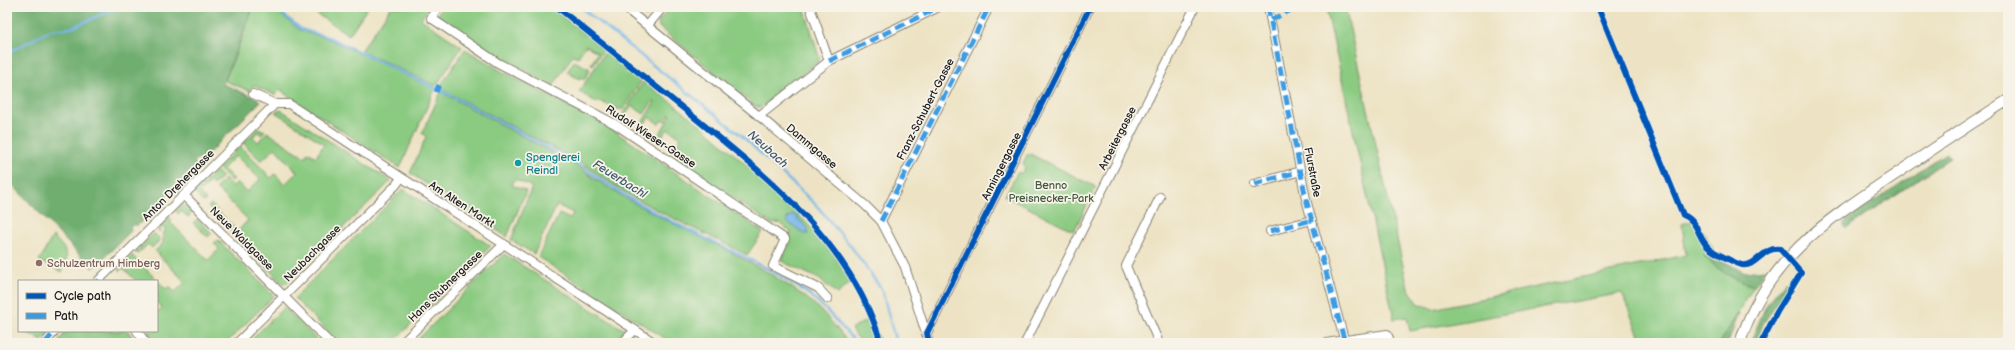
<svg xmlns="http://www.w3.org/2000/svg" width="2015" height="350" font-family="'Balsamiq Sans',sans-serif">
	<style>
		.green { fill: #8aca81; stroke: #53734e }
		.forest { fill: #6fae6f; stroke: #466546 }
		.water { fill: #73b5e8; stroke: #486882 }
		.lines { fill: none; stroke-linecap: round; stroke-linejoin: round }
		.stream { stroke: #73b5e8; stroke-width: 2.5 }
		.minor-casing { stroke: #848070; stroke-width: 10 }
		.major-casing { stroke: #848070; stroke-width: 12 }
		.minor { stroke: #fff; stroke-width: 8 }
		.major { stroke: #fff; stroke-width: 10 }
		.quiet { stroke: #3c9bdf; stroke-width: 5; stroke-dasharray: 10 5; stroke-linecap: butt }
		.cycleway-casing { stroke: #f7f3e8; stroke-width: 8 }
		.cycleway { stroke: #0057b8; stroke-width: 6 }
		.culture-dot { fill: #0f9aa8; stroke: #f7f3e8; stroke-width: 1.5 }
		.education-dot { fill: #8d6e63; stroke: #f7f3e8; stroke-width: 1.5 }
		.labels { text-anchor: middle; stroke-width: 3.5; stroke-linejoin: round; paint-order: stroke }
		.street-label { font-size: 11px; fill: #1c1c1c; stroke: #f7f3e8 }
		.culture-label { font-size: 11px; fill: #0d838f; stroke: #f7f3e8; text-anchor: start }
		.park-label { font-size: 11px; fill: #42593f; stroke: #f7f3e8 }
		.education-label { font-size: 11px; fill: #785e54; stroke: #f7f3e8; text-anchor: start }
		.water-label { font-size: 12px; font-style: italic; fill: #3f596e; stroke: #f7f3e8 }
	</style>
	<rect width="100%" height="100%" fill="#f7f3e8"/>
	<filter id="ink" filterUnits="userSpaceOnUse"><feTurbulence type="fractalNoise" baseFrequency=".025" numOctaves="2"/><feDisplacementMap in="SourceGraphic" scale="8" xChannelSelector="R" yChannelSelector="G"/><feConvolveMatrix kernelMatrix="1 2 1 2 8 2 1 2 1" color-interpolation-filters="sRGB"/></filter>
	<filter id="wash" filterUnits="userSpaceOnUse"><feTurbulence type="fractalNoise" baseFrequency=".012" numOctaves="4" result="noise"/><feDisplacementMap in="SourceGraphic" scale="16" xChannelSelector="R" yChannelSelector="G"/><feGaussianBlur stdDeviation="0.9" result="paint"/><feColorMatrix in="noise" values="0 0 0 0 0 0 0 0 0 0 0 0 0 0 0 0 0 1.4 0 .05"/><feComposite in="paint" operator="in"/></filter>
	<g filter="url(#wash)">
		<rect width="100%" height="100%" fill="#ede3c4"/>
		<g class="green">
			<polygon points="254,7 272,7 300,30 329,39 435,89 400,168 285,94 283,91 280,90 275,95 253,85 250,91 225,81"/>
			<polygon points="310,7 368,7 349,35 309,9"/>
			<polygon points="391,7 429,7 421,19 462,47 436,86 361,51"/>
			<polygon points="442,7 551,7 604,49 593,65 591,64 598,53 586,45 578,57 573,55 553,86 488,50 439,18 438,13"/>
			<polygon points="634,7 656,7 646,17"/>
			<polygon points="670,7 804,7 819,57 819,61 761,107 756,107 659,27 658,22"/>
			<path d="M1326,7H1345L1408,288L1418,303L1433,309L1686,255L1682,224L1695,220L1713,248L1704,256C1719,271 1734,280 1754,286L1720,343H1642L1622,293L1410,331L1407,317L1394,319Z"/>
			<path d="M465,49L503,72L607,126L763,232L747,255C692,226 633,203 582,163L439,88Z"/>
			<polygon points="606,51 642,80 622,110 618,108 617,110 600,101 598,103 579,92"/>
			<polygon points="574,61 590,69 584,80 580,77 579,79 567,72"/>
			<polygon points="644,81 698,123 769,184 768,186 792,207 834,253 851,282 837,294 819,279 781,261 790,241 789,237 791,232 779,223 772,224 673,159 677,151 674,148 681,138 668,129 661,138 658,136 671,115 670,114 665,121 662,120 659,124 649,117 642,128 640,126 655,102 653,101 644,114 632,106 624,117 622,115"/>
			<path d="M441,92L579,167C649,221 737,246 808,299C823,310 836,328 849,343H672L538,257L559,214L570,219L573,213L557,205L534,254L511,240L532,187L515,179L512,185L526,191L507,237L410,173L426,137L422,133Z"/>
			<polygon points="281,110 391,181 284,285 225,225 229,222 238,231 248,220 216,188 225,179 232,187 237,182 247,192 260,179 236,156 223,169 234,179 231,181 218,168 240,146 271,178 275,174 285,184 297,172 275,148 261,161 243,143 258,128 265,131 261,135 258,132 253,137 258,142 267,132 305,157 308,152 316,157 324,144 275,112"/>
			<polygon points="1028,153 1096,187 1074,231 1005,196 1017,173 1022,173 1025,167 1023,163"/>
			<polygon points="216,170 222,177 213,185 210,182 199,193 206,200 203,202 194,193"/>
			<polygon points="403,189 491,246 392,343 339,343 294,298"/>
			<polygon points="183,204 192,213 188,217 181,211 178,214 175,211"/>
			<polygon points="211,204 226,219 223,222 208,207"/>
			<polygon points="169,217 172,220 170,222 208,260 219,249 214,243 218,240 274,296 226,343 156,343 147,331 157,331 157,312 162,307 157,303 157,281 136,281 123,268 120,271 118,269 125,262 131,267 133,264 128,259 132,255 166,289 169,286 175,292 185,282 155,251 163,243 163,237 162,234 166,231 162,227 159,230 160,233 157,230"/>
			<polygon points="197,219 212,233 208,237 193,223"/>
			<polygon points="154,233 159,238 158,242 152,248 148,244 138,254 135,252"/>
			<path d="M53,236C66,250 71,254 62,272L39,261Z"/>
			<polygon points="504,254 608,320 625,330 611,343 414,343"/>
			<polygon points="284,307 320,343 248,343"/>
			<polygon points="871,318 880,343 862,343 851,329"/>
			<polygon points="25,331 51,331 42,341"/>
			<polygon points="66,331 128,331 134,340 132,343 61,343 59,341"/>
		</g>
		<g class="forest">
			<polygon points="7,7 253,7 223,84 258,99 260,102 201,161 198,158 194,162 197,165 137,226 134,224 130,228 132,230 93,269 7,179"/>
			<polygon points="1946,153 1951,157 1847,228 1844,226 1846,220"/>
			<path d="M1708,252L1743,272L1766,270L1754,286C1734,280 1718,271 1704,255Z"/>
			<polygon points="1791,281 1763,324 1756,343 1750,343 1766,306 1784,282"/>
			<polygon points="1739,313 1728,343 1720,343"/>
		</g>
		<polygon class="water" points="794,214 808,229 808,234 805,234 787,222 787,218"/>
		<g class="lines">
			<g class="stream">
				<path d="M274,7L301,29L330,38L452,96L580,165C617,193 659,216 701,236C738,254 777,271 810,295C825,306 843,330 857,343"/>
				<polyline points="580,7 741,135 816,205 850,245 882,290 896,343"/>
				<polyline points="7,53 51,30 71,28 118,7"/>
			</g>
		</g>
	</g>
	<g filter="url(#ink)">
		<g class="lines">
			<defs>
				<g id="minor">
					<polyline points="438,7 431,18 498,63 615,124 785,239 773,266 818,288 828,299"/>
					<polyline points="624,7 759,116 865,205 881,221 905,267 929,343"/>
					<polyline points="810,7 829,61"/>
					<polyline points="1268,7 1306,199 1344,339"/>
					<polyline points="648,25 663,7"/>
					<polyline points="253,94 275,104 289,104 655,343"/>
					<polyline points="759,116 829,61 939,7"/>
					<polyline points="1254,184 1301,171"/>
					<polyline points="184,195 330,343"/>
					<polyline points="881,221 989,7"/>
					<polyline points="1270,231 1312,220"/>
					<polyline points="98,281 275,104"/>
					<polyline points="137,331 146,343"/>
					<polyline points="927,333 1090,7"/>
					<polyline points="45,343 55,331"/>
					<polyline points="237,343 396,185 401,178"/>
					<polyline points="402,343 504,244"/>
					<polyline points="622,343 635,330"/>
					<polyline points="1025,343 1195,7"/>
					<polyline points="1159,343 1126,266 1160,197"/>
					<polyline points="1326,343 1387,334 1391,343"/>
				</g>
				<path id="major" d="M1740,343C1766,259 1827,220 1896,174C1933,149 1970,124 2008,100"/>
			</defs>
			<use href="#minor" class="minor-casing"/>
			<use href="#major" class="major-casing"/>
			<use href="#minor" class="minor"/>
			<use href="#major" class="major"/>
			<g class="quiet">
				<polyline points="1268,7 1306,199 1344,339"/>
				<polyline points="1271,20 1297,7"/>
				<polyline points="829,61 939,7"/>
				<polyline points="436,92 439,85"/>
				<polyline points="1254,184 1301,171"/>
				<polyline points="881,221 989,7"/>
				<polyline points="1270,231 1312,220"/>
				<polyline points="98,281 99,280"/>
				<polyline points="45,343 55,331"/>
			</g>
			<defs>
				<g id="cycleway">
					<path d="M557,7C601,42 645,78 689,113C768,177 851,242 881,343"/>
					<path d="M1598,7L1683,215C1698,220 1698,239 1709,248C1713,252 1737,264 1742,265C1756,268 1763,246 1780,249L1801,273L1777,312L1761,343"/>
					<polyline points="929,343 927,333 1090,7"/>
				</g>
			</defs>
			<use href="#cycleway" class="cycleway-casing"/>
			<use href="#cycleway" class="cycleway"/>
		</g>
	</g>
	<circle class="culture-dot" cx="518" cy="163" r="4"/>
	<circle class="education-dot" cx="39" cy="263" r="4"/>
	<g class="labels">
		<g class="street-label">
			<text transform="translate(925 109) rotate(-63)" y="4">Franz-Schubert-Gasse</text>
			<text transform="translate(651 136) rotate(33)" y="4">Rudolf Wieser-Gasse</text>
			<text transform="translate(1117 138) rotate(-63)" y="4">Arbeitergasse</text>
			<text transform="translate(812 146) rotate(40)" y="4">Dammgasse</text>
			<text transform="translate(1001 166) rotate(-63)" y="4">Anningergasse</text>
			<text transform="translate(1313 172) rotate(79)" y="4">Flurstraße</text>
			<text transform="translate(178 185) rotate(-45)" y="4">Anton Drehergasse</text>
			<text transform="translate(462 204) rotate(33)" y="4">Am Alten Markt</text>
			<text transform="translate(242 238) rotate(45)" y="4">Neue Waldgasse</text>
			<text transform="translate(312 253) rotate(-45)" y="4">Neubachgasse</text>
			<text transform="translate(445 286) rotate(-44)" y="4">Hans Stubnergasse</text>
		</g>
		<g class="culture-label">
			<text x="526" y="161">Spenglerei<tspan x="526" dy="13">Reindl</tspan></text>
		</g>
		<g class="park-label">
			<text x="1051" y="189">Benno<tspan x="1051" dy="13">Preisnecker-Park</tspan></text>
		</g>
		<g class="education-label">
			<text x="47" y="267">Schulzentrum Himberg</text>
		</g>
		<g class="water-label">
			<text transform="translate(768 149) rotate(42)" y="4">Neubach</text>
			<text transform="translate(620 179) rotate(32)" y="4">Feuerbachl</text>
		</g>
	</g>
	<rect width="2015" height="350" fill="none" stroke="#f7f3e8" stroke-width="24"/>
	<rect x="18" y="280" width="140" height="52" fill="#f7f3e8" stroke="#9f9d96"/>
	<rect x="26" y="293" width="20" height="6" fill="#0057b8" stroke="#9f9d96"/>
	<text x="54" y="300" font-size="12" fill="#1c1c1c">Cycle path</text>
	<rect x="26" y="313" width="20" height="6" fill="#3c9bdf" stroke="#9f9d96"/>
	<text x="54" y="320" font-size="12" fill="#1c1c1c">Path</text>
</svg>
